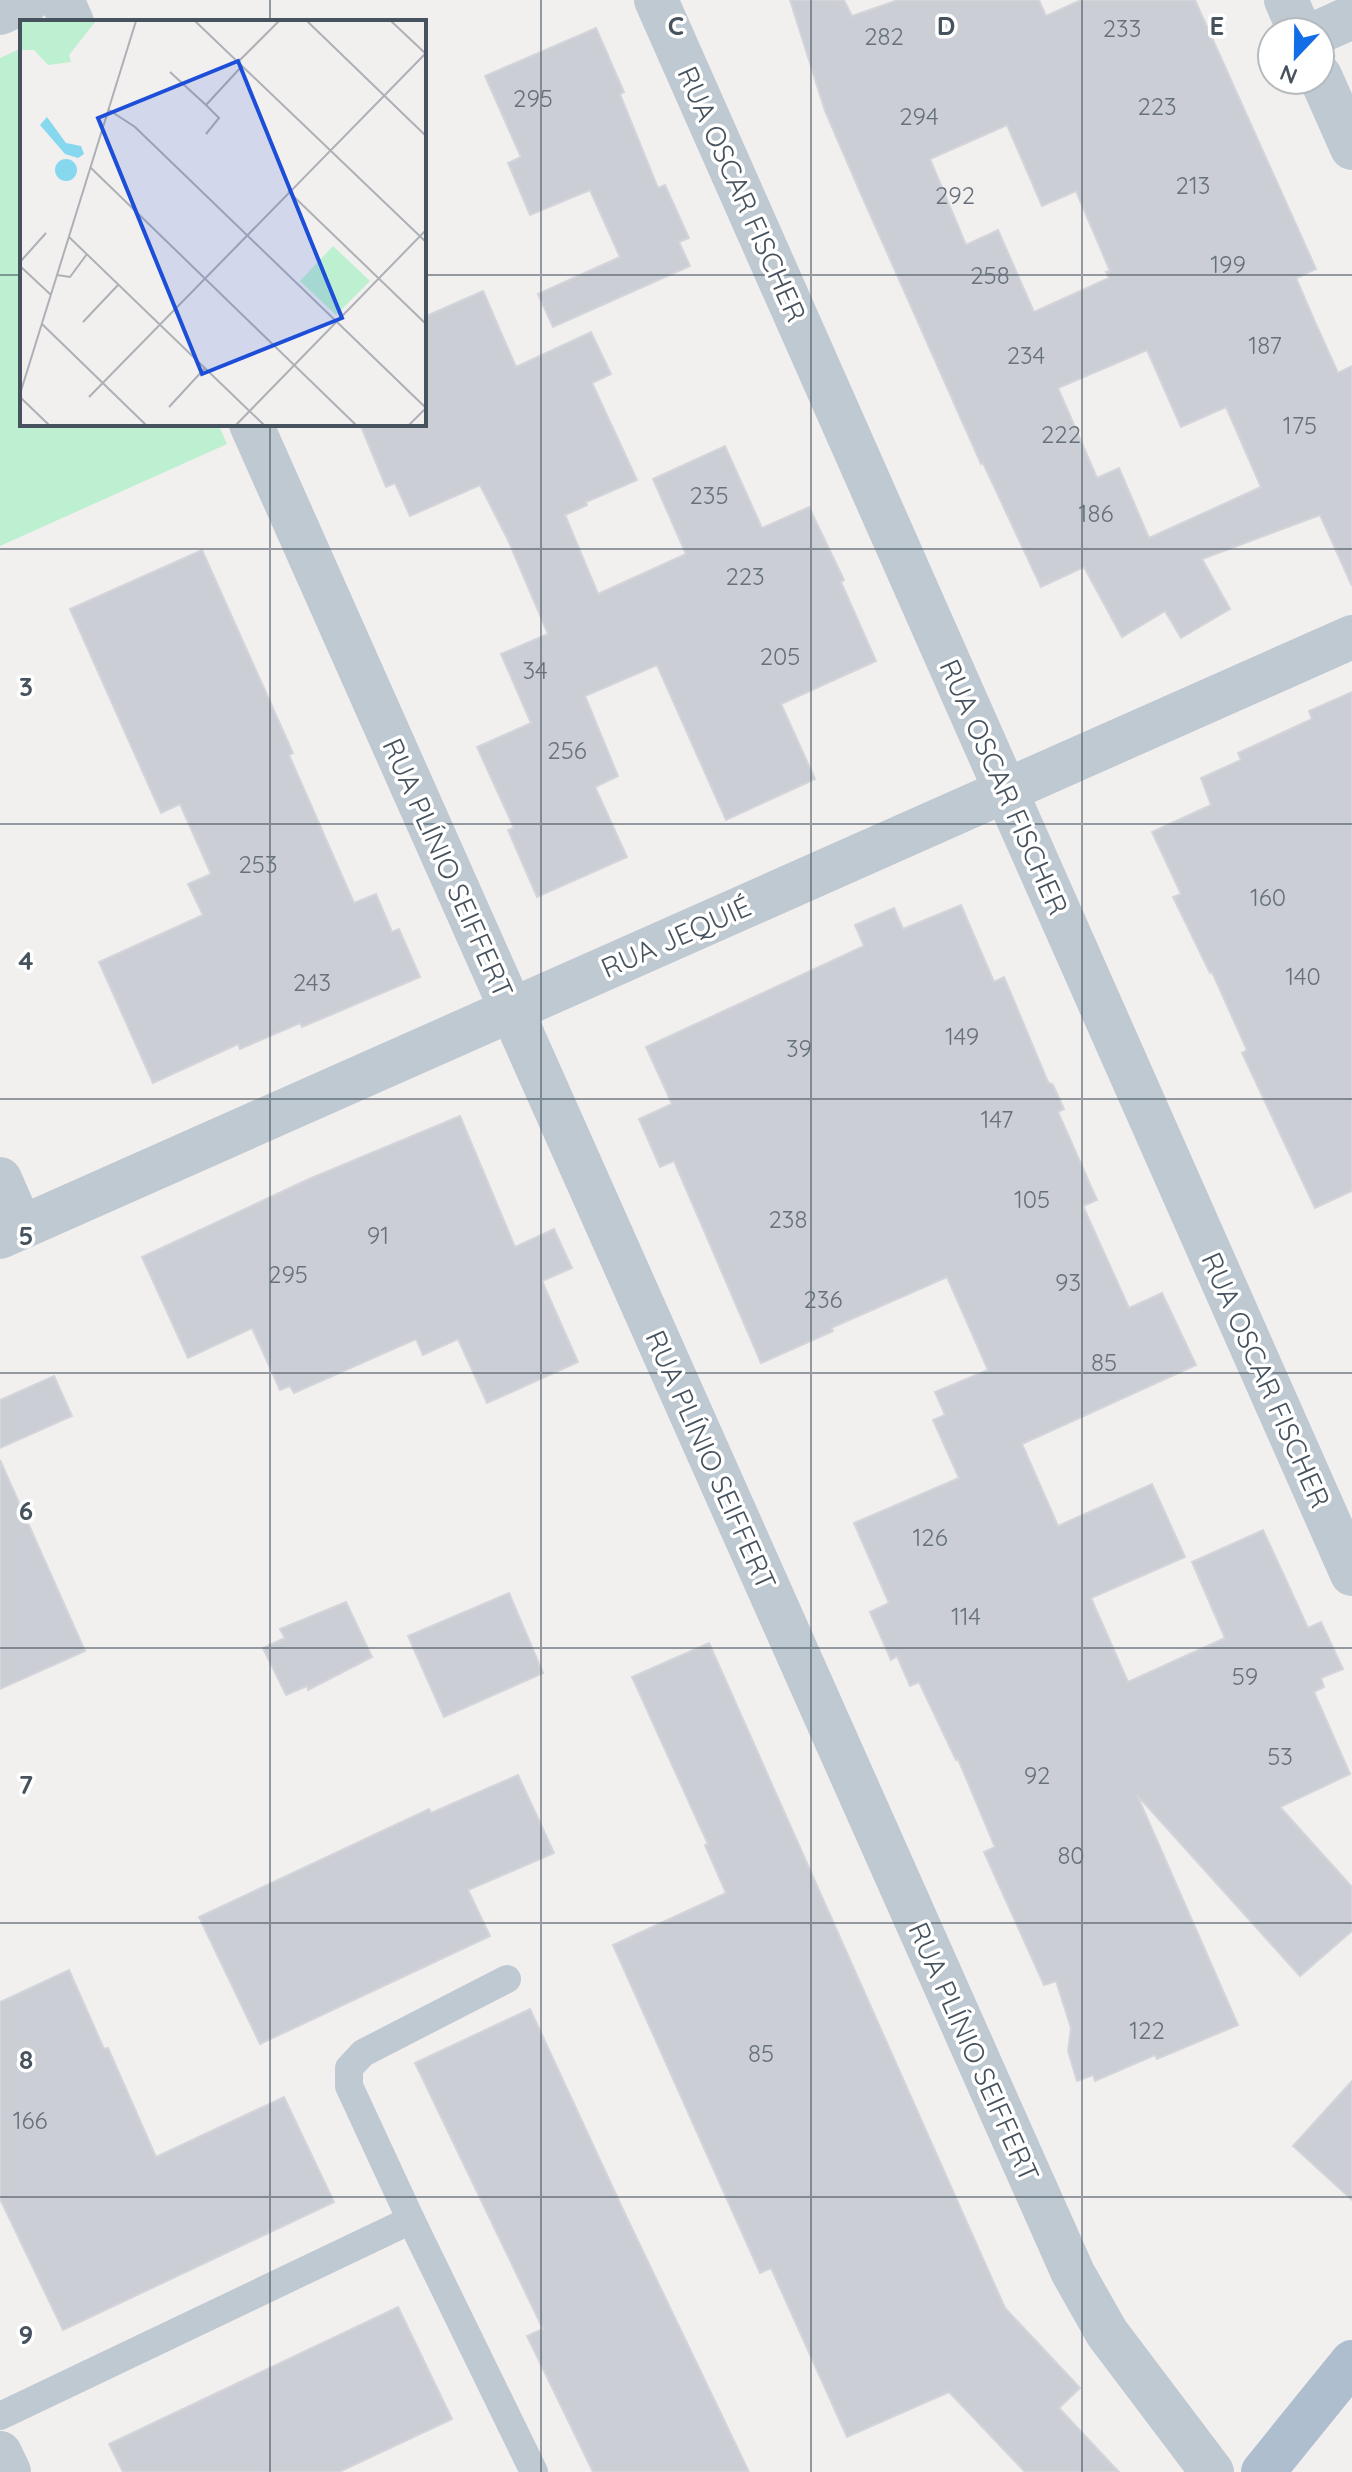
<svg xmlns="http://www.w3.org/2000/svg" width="1352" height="2472" font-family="Quicksand,sans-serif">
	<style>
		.green { fill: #bcf0d1 }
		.building { fill: #cbced4; stroke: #d3d5db; stroke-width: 2; fill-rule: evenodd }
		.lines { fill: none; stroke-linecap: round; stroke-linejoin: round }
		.lane { stroke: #bfc9d1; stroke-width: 28 }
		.street { stroke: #bfc9d1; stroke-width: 44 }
		.primary { stroke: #aebecf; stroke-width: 44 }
		.grid { fill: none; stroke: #46525d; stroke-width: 2; stroke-opacity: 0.55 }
		.labels { text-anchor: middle; stroke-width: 7; stroke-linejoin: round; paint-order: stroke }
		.number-label { font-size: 24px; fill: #67717b }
		.street-label { font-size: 28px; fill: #46525d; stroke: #fff }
		.inset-road { fill: none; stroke: #adb0b5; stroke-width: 2 }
		.view { fill: #1d4ed8; fill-opacity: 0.15; stroke: #1d4ed8; stroke-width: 4 }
		.inset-edge { fill: none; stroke: #46525d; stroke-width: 4 }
		.grid-label { font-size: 26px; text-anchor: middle; font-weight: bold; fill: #46525d; stroke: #fff; stroke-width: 7; stroke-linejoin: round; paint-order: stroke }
	</style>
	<rect width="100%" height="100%" fill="#f2efef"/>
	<polygon class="green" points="22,48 22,424 218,424 227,444 0,546 0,58"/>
	<g class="building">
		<path d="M790,0H844L852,16L898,0H1039L1046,16L1081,0H1195L1316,269L1296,278L1315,322L1338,373L1352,366V586L1320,515L1202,559L1230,609L1181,638L1165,611L1122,637L1084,567L1041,587L983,463L981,464L861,194L825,111ZM1007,125L1042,206L1076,191L1110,271L1106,272L1109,278L1034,312L998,230L966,245L930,159ZM1147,350L1181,427L1226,407L1261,487L1149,538L1119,468L1097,478L1058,388Z"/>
		<polygon points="596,28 624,92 620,94 658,188 665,185 689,238 679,242 690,266 553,327 538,294 620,257 590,190 530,215 508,163 521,157 485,76"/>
		<polygon points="483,291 516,367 591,332 611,374 592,383 637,480 586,502 587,505 565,515 598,594 686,554 653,479 725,446 762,528 809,507 844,580 841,582 876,661 781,704 815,779 726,820 657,665 585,696 618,776 595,787 627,857 537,897 508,830 514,828 477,747 531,723 501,654 548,634 508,540 480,485 410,516 395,483 386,487 360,424 424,424 424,317"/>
		<polygon points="202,550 293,753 289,755 354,903 376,894 392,932 399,929 420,977 302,1027 300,1023 240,1049 238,1044 153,1083 99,962 203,915 188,884 211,874 180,804 161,813 70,609"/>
		<polygon points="1352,692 1352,1191 1315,1208 1242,1053 1247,1050 1212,972 1210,973 1173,897 1181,894 1152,832 1211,805 1201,778 1241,760 1238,753 1312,719 1309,711"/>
		<polygon points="961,905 994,982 1004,977 1048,1082 1053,1085 1064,1109 1058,1112 1097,1200 1083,1206 1129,1308 1162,1293 1196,1365 1022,1444 1058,1526 1152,1484 1185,1557 1091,1598 1128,1682 1225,1638 1192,1562 1263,1530 1308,1628 1321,1622 1343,1669 1321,1678 1324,1687 1314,1692 1350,1774 1280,1807 1352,1887 1352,1931 1300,1976 1137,1795 1238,2025 1157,2059 1155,2055 1095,2081 1093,2075 1077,2081 1068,2051 1071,2028 1056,1981 1044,1985 984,1852 995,1847 958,1759 956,1760 919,1682 910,1686 897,1656 891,1660 870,1612 889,1603 854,1523 959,1478 933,1420 945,1415 935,1392 988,1370 947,1277 831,1328 833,1331 761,1363 674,1161 660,1167 639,1119 672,1104 646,1047 864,946 855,925 894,908 903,929"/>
		<polygon points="460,1116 515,1247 554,1229 572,1268 542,1281 578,1362 487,1403 458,1339 423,1355 416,1339 294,1393 290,1386 280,1390 252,1328 188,1358 142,1257 309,1179"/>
		<polygon points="54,1376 72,1416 0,1448 0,1400"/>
		<polygon points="0,1460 85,1651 0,1689"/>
		<polygon points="509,1593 543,1673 444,1717 408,1636"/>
		<polygon points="346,1602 372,1657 308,1690 307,1686 286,1695 263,1648 285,1638 280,1629"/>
		<polygon points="709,1643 1005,2308 1080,2388 1059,2408 1119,2472 1025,2472 949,2392 847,2437 771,2268 760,2273 613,1945 726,1893 705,1845 708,1844 632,1677"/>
		<polygon points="518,1775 554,1853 468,1890 490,1936 260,2044 199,1917 429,1809 431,1813"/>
		<polygon points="69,1970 104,2049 108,2048 156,2157 284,2097 334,2202 63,2330 0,2199 0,2002"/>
		<polygon points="530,2009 626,2216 749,2472 593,2472 527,2336 543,2329 415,2063"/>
		<polygon points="1352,2081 1352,2200 1293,2146"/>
		<polygon points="398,2307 452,2419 339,2472 123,2472 109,2444"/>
	</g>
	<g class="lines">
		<g class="lane">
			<polyline points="411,2220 349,2086 349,2068 363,2053 507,1979"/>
			<polyline points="0,2416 411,2220 534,2472"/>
		</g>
		<g class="street">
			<polyline points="62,0 72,22"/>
			<polyline points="656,0 1352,1574"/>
			<polyline points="1286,0 1300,32"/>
			<polyline points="0,13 29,0"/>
			<polyline points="1319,32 1352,17"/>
			<polyline points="1320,76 1352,148"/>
			<polyline points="251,424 1073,2273 1107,2333 1212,2472"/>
			<polyline points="0,1179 21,1227"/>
			<polyline points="0,1237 1352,637"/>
			<polyline points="0,2453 9,2472"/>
		</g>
		<polyline class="primary" points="1263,2472 1352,2362"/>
	</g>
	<path class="grid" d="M270,0V22M541,0V2472M811,0V2472M1082,0V2472M0,275H22M424,275H1352M270,424V2472M0,549H1352M0,824H1352M0,1099H1352M0,1373H1352M0,1648H1352M0,1923H1352M0,2197H1352"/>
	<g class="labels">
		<g class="number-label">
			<text x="1122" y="37">233</text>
			<text x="884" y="45">282</text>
			<text x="533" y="107">295</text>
			<text x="1157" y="115">223</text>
			<text x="919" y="125">294</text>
			<text x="1193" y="194">213</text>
			<text x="955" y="204">292</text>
			<text x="1228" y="273">199</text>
			<text x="990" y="284">258</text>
			<text x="1265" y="354">187</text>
			<text x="1026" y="364">234</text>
			<text x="1300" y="434">175</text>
			<text x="1061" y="443">222</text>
			<text x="709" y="504">235</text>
			<text x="1096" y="522">186</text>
			<text x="745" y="585">223</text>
			<text x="780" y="665">205</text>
			<text x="535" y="679">34</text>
			<text x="567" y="759">256</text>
			<text x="258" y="873">253</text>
			<text x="1268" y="906">160</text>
			<text x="1303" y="985">140</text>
			<text x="312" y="991">243</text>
			<text x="962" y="1045">149</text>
			<text x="799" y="1057">39</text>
			<text x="997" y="1128">147</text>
			<text x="1032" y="1208">105</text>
			<text x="788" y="1228">238</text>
			<text x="378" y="1244">91</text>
			<text x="288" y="1283">295</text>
			<text x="1068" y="1291">93</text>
			<text x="823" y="1308">236</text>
			<text x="1104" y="1371">85</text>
			<text x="930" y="1546">126</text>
			<text x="966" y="1625">114</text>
			<text x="1245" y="1685">59</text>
			<text x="1280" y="1765">53</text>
			<text x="1037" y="1784">92</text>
			<text x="1071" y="1864">80</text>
			<text x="1147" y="2039">122</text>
			<text x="761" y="2062">85</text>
			<text x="30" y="2129">166</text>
		</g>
		<g class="street-label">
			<text transform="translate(742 194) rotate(66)" y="10">RUA OSCAR FISCHER</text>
			<text transform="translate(1004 787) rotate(66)" y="10">RUA OSCAR FISCHER</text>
			<text transform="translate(448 868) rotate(66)" y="10">RUA PLÍNIO SEIFFERT</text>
			<text transform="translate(676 937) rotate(-24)" y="10">RUA JEQUIÉ</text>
			<text transform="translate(1266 1380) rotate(66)" y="10">RUA OSCAR FISCHER</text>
			<text transform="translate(711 1460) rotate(66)" y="10">RUA PLÍNIO SEIFFERT</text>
			<text transform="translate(974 2052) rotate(66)" y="10">RUA PLÍNIO SEIFFERT</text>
		</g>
	</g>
	<g transform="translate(20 20)">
		<rect width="406" height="406" fill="#f2efef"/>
		<path d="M0,1H76L49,35L51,42L28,45L14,30H0ZM313,226L350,261L316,295L280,261Z" fill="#bcf0d1"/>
		<path d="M27,97L46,123L61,126L64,134L58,138L45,134L20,105ZM35 150a11 11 0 1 1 22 0a11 11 0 1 1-22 0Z" fill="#87d8ef"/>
		<path class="inset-road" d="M175,1L406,222M287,1L406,116M371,1L406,34M218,42L259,1M150,52L186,85L222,46M186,85L199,98L186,114M89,90L115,107L406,388M71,148L336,405M268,171L406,304M49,217L244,405M0,242L26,213M0,246L31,275M37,255L50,257L67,234M63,302L98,265M22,304L126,405M0,374L116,1M0,377L29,405M69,377L406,33M149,387L185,348M216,405L406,210M389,405L406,388"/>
		<path class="view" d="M218,41L322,298L182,354L78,98Z"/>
		<rect width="406" height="406" class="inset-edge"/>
	</g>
	<g class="grid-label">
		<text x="676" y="35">C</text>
		<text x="946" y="35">D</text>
		<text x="1217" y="35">E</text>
		<text x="26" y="696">3</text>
		<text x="26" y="970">4</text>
		<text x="26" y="1245">5</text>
		<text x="26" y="1520">6</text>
		<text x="26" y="1794">7</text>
		<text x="26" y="2069">8</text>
		<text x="26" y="2344">9</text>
	</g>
	<g transform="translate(1296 56) rotate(202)"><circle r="38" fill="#ffffff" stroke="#b5babe" stroke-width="2"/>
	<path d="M0-6L14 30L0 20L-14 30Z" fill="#136de7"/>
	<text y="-12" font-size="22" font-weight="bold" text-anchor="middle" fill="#46525d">N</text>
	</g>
</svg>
